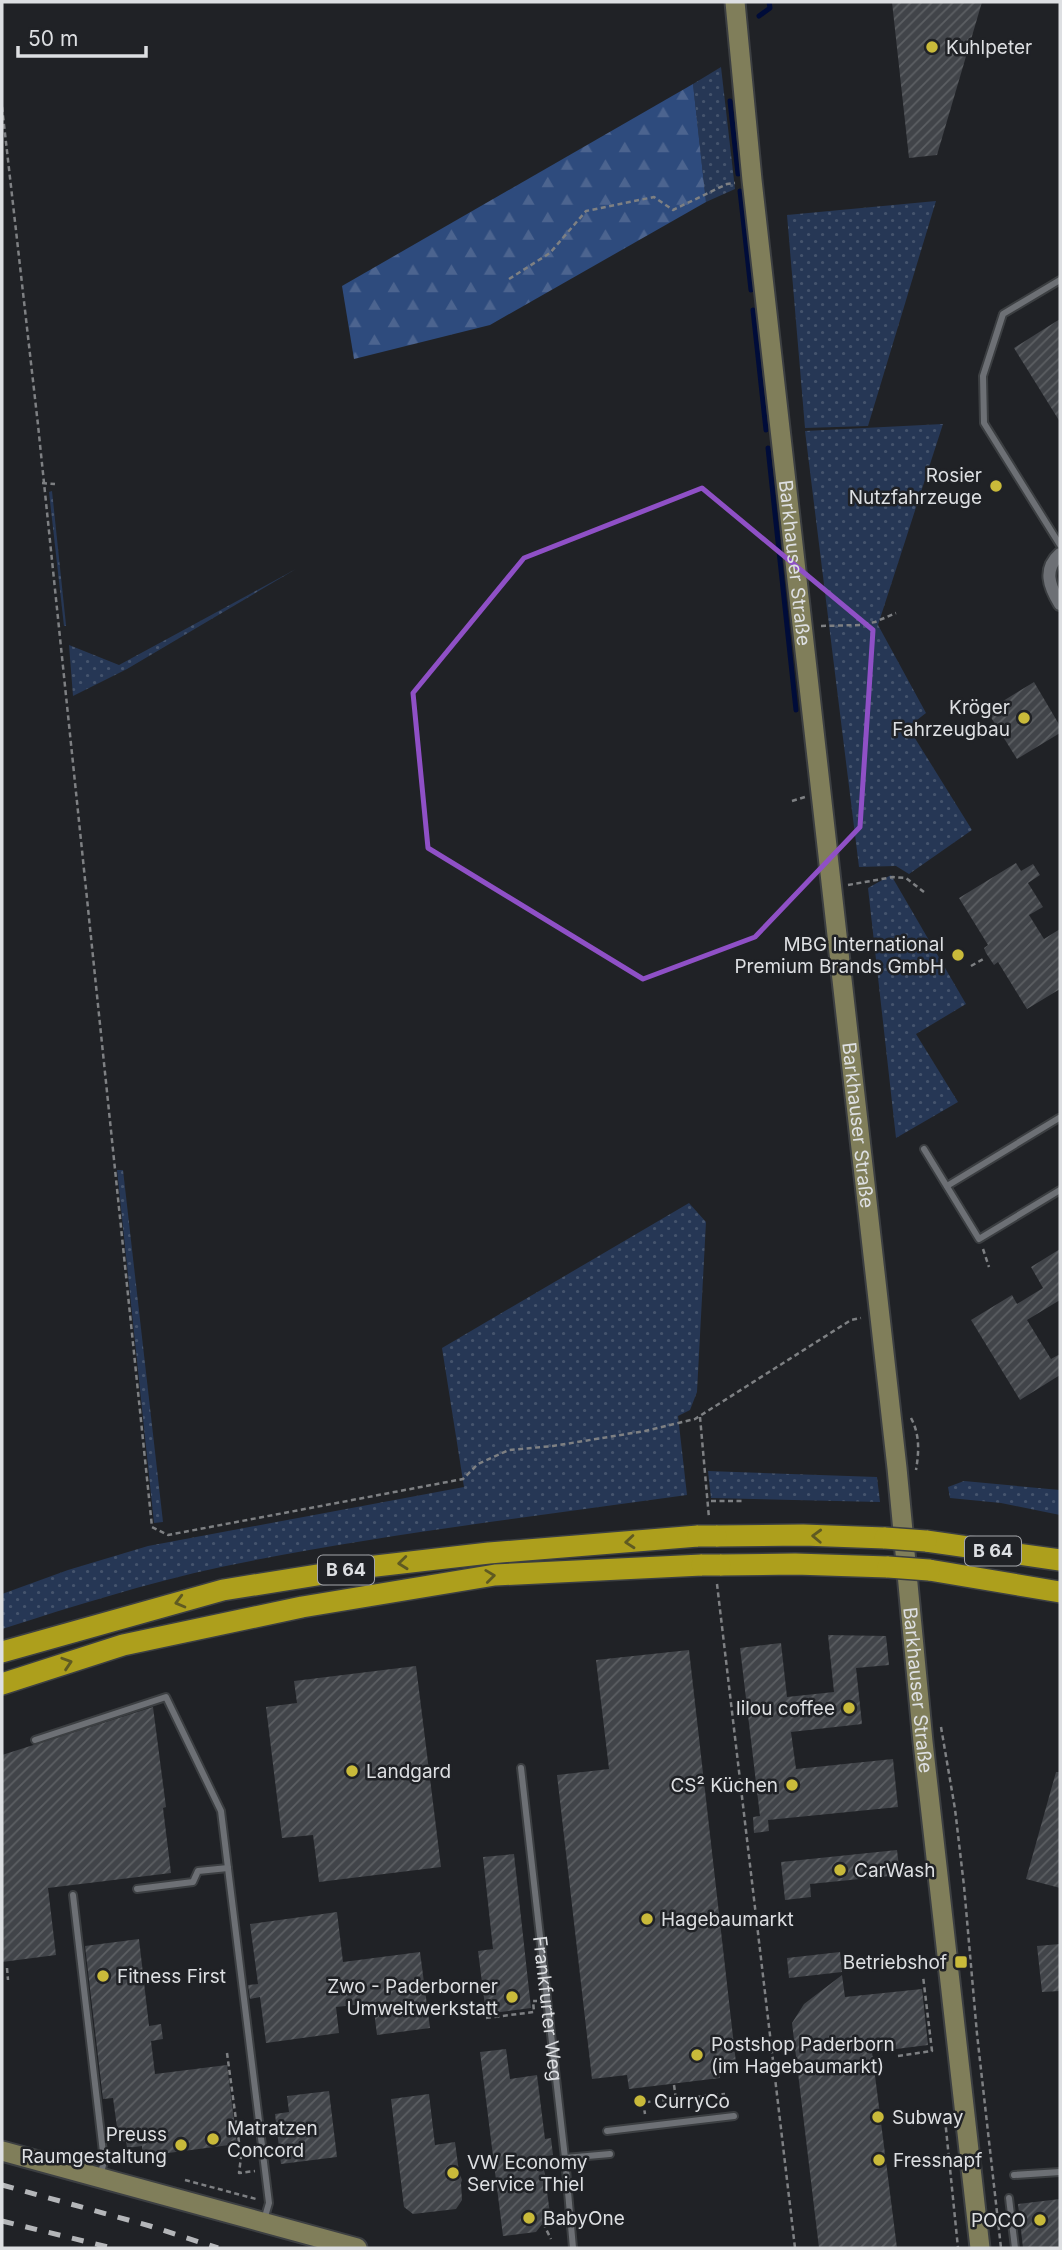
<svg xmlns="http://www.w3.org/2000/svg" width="1062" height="2250" font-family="Inter,sans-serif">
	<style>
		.grass { fill: url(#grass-dots) }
		.forest { fill: url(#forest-firs) }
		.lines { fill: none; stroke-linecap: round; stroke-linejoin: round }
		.stream { stroke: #000c39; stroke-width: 5 }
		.building { fill: url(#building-hatch) }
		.lane-casing { stroke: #3c3f42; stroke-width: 10 }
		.street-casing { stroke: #3c3f42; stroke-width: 16 }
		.secondary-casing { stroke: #3c3f42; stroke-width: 23 }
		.highway-casing { stroke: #3c3f42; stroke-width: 24 }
		.path { stroke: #7e8083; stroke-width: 2.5; stroke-dasharray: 5 3.5; stroke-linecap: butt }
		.lane { stroke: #6d7075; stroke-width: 6 }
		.street { stroke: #6d7075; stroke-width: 12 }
		.secondary { stroke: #807e5a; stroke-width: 19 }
		.highway { stroke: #ad9f1c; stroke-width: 21 }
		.rail { stroke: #b4b6b9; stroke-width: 5; stroke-dasharray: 12 12; stroke-linecap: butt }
		.highway-bridge-casing { stroke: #3c3f42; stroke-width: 24; stroke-linecap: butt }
		.highway-bridge { stroke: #ad9f1c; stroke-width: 21 }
		.oneway { stroke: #5f5a22 }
		.marked { fill: none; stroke: #8f50c6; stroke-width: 5; stroke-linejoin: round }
		.poi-dot { fill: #c9ba3a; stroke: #202226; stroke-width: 2.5 }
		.labels { text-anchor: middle; stroke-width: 5; stroke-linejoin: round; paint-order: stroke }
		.shield { fill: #202226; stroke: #a4a6aa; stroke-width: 2 }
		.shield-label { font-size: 18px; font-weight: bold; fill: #dddfe2 }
		.poi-label { font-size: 19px; fill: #dddfe2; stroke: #202226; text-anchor: start }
		.street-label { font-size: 19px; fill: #dddfe2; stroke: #202226 }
	</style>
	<defs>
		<pattern id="grass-dots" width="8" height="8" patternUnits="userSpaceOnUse" patternTransform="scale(1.75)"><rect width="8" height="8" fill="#263755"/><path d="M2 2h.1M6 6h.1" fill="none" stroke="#45546d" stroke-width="1.8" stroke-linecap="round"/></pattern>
		<pattern id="forest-firs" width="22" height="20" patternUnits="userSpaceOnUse" patternTransform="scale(1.75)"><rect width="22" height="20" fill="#2e4b7d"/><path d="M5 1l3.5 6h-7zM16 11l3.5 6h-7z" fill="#4c648f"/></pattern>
		<pattern id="building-hatch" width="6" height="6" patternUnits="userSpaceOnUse" patternTransform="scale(1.75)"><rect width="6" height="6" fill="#414449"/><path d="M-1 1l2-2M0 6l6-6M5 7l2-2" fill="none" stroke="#5c5f63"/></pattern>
	</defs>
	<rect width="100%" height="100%" fill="#202226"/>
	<g class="grass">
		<polygon points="721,67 735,189 706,202 693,84"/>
		<polygon points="936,201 868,426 805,428 787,215"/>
		<polygon points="943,424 878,625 926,713 908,727 972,830 909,874 896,866 859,867 805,431"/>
		<polygon points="52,491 66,625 66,626 64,626 49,492"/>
		<polygon points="296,569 127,669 73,696 69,645 119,665"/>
		<polygon points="891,875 966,1004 916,1034 958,1102 896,1138 868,888"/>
		<polygon points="117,1170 123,1170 163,1522 154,1523"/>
		<path d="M689,1203L706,1222L697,1392L690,1410L678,1416L687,1495C531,1517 375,1535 221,1567C147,1583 74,1606 2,1629V1594L68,1570L148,1546L464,1487L442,1348Z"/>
		<polygon points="708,1471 877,1477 880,1502 711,1498"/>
		<polygon points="964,1481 1060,1490 1060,1515 1001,1503 950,1498 948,1487"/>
	</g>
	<polygon class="forest" points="693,84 706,202 490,325 354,359 342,286"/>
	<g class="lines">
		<g class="stream">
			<polyline points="759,16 770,8 769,2"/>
			<polyline points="730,101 738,174"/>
			<polyline points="740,191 751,290"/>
			<polyline points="753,310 766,430"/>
			<polyline points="768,448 796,710"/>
		</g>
	</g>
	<g class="building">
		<polygon points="892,2 982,2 937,155 909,158"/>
		<polygon points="1060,319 1060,422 1014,348"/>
		<polygon points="1034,682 1060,726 1060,733 1017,759 987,711"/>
		<polygon points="1016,863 1021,871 1033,864 1040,875 1028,883 1043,907 1029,915 1044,939 1060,929 1060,989 1027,1009 998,962 994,965 986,953 984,948 988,945 959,898"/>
		<polygon points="1060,1249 1060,1300 1027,1320 1051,1359 1060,1354 1060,1375 1020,1400 971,1320 1012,1295 1017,1304 1043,1288 1031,1267"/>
		<polygon points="828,1635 886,1636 889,1665 856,1668 862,1724 791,1732 796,1769 893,1759 898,1807 768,1820 769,1831 754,1833 753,1817 760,1816 740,1648 781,1643 787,1697 834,1692"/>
		<polygon points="689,1650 736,2063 718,2065 720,2078 629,2089 627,2075 592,2079 557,1775 609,1769 596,1660"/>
		<polygon points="416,1666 441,1867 319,1882 313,1835 282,1838 266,1707 297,1703 294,1681"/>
		<polygon points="153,1707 166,1807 163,1808 171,1873 48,1888 56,1955 2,1962 2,1755"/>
		<polygon points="1056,1772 1060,1772 1060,1888 1026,1879"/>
		<polygon points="897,1850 900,1875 810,1884 811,1897 785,1900 781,1862"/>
		<polygon points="514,1854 531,2008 486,2014 478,1951 493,1949 483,1857"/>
		<polygon points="337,1912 343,1962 420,1952 430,2028 377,2035 373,2003 336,2007 339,2033 266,2043 260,1997 250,1999 248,1985 258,1984 250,1924"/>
		<polygon points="139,1939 149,2026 161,2024 163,2039 151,2041 155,2074 227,2065 237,2144 153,2155 152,2150 142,2151 142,2146 127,2148 126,2141 119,2142 113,2098 103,2099 85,1946"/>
		<polygon points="1060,1944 1060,1991 1042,1992 1037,1946"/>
		<polygon points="840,1952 842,1972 789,1978 787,1958"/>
		<polygon points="842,1975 845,1997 922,1989 928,2045 872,2052 897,2248 819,2248 792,2023 804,2004"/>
		<polygon points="506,2049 510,2079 537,2075 545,2139 551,2138 553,2155 547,2156 549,2167 544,2168 550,2214 536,2232 503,2236 480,2052"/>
		<polygon points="329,2091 337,2157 281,2164 275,2114 289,2112 287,2096"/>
		<polygon points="429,2094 435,2145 455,2142 459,2172 462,2180 461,2183 462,2200 456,2209 413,2214 404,2207 391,2099"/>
		<polygon points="1060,2199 1060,2248 1023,2248 1018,2204"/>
	</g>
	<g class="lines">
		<defs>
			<g id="lane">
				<polyline points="1060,280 1003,314 983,376 984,423 1060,545"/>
				<polyline points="924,1149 979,1239 1060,1190"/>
				<polyline points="947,1186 1059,1118"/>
				<polyline points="35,1740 166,1697 221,1811 269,2203 264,2220"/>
				<path id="s1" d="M521,1768L565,2158L573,2248"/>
				<polyline points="137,1889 193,1882 198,1871 228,1868"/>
				<polyline points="73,1895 104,2161 101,2173"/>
				<polyline points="607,2131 734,2116"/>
				<polyline points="565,2158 610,2154"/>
				<polyline points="1014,2175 1060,2172"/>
				<polyline points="1009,2198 1015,2248"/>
			</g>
			<path id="street" d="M1060,554C1043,569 1049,586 1060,604"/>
			<g id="secondary">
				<path id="s2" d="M735,2L752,180L897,1468L923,1742L980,2248"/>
				<polyline points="2,2151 357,2248"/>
			</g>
			<g id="highway">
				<polyline points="716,1536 803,1535 885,1538"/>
				<polyline points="926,1541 1060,1560"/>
				<polyline points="720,1565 795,1564 888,1567"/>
				<polyline points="929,1570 1060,1592"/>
				<polyline points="2,1652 223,1590 367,1567 489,1553 698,1536"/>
				<polyline points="2,1684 123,1645 302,1607 495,1575 702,1565"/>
			</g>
		</defs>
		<use href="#lane" class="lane-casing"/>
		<use href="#street" class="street-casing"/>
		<use href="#secondary" class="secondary-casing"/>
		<use href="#highway" class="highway-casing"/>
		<g class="path">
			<polyline points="2,107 38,425 152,1527 168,1535 463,1479 478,1464 509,1450 553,1446 645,1431 695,1419 851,1320 861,1318"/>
			<polyline points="509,279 550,253 586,211 654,197 673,210 727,184 735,183"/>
			<polyline points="42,483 55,484"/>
			<polyline points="821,626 860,625 875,622 896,613"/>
			<polyline points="792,801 805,797"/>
			<polyline points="848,885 893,877 906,878 924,892"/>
			<polyline points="971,966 985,958"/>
			<polyline points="983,1249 989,1267"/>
			<polyline points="700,1417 709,1518"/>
			<path d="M911,1418C920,1435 919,1452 916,1470"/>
			<polyline points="711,1501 743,1501"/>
			<polyline points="717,1584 795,2248"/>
			<polyline points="941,1727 955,1809 964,1886 977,2034 1001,2248"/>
			<polyline points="7,1968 8,1980"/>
			<polyline points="486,2018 534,2012 533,2001 537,2001"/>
			<polyline points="227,2053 241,2157 239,2173 255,2171"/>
			<polyline points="898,2056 932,2051 923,1976"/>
			<polyline points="674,2085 676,2099"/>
			<polyline points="643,2102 645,2114"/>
			<polyline points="637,2103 725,2094"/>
			<polyline points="945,2119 958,2248"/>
			<polyline points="185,2180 256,2199"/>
			<polyline points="543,2223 551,2239"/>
		</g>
		<use href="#lane" class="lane"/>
		<use href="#street" class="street"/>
		<use href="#secondary" class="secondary"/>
		<use href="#highway" class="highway"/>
		<g class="rail">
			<polyline points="2,2185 150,2226 218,2248"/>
			<polyline points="2,2221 112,2248"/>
		</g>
		<defs>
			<g id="highway-bridge">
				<polyline points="698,1536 716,1536"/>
				<polyline points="885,1538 926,1541"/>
				<polyline points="702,1565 720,1565"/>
				<polyline points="888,1567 929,1570"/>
			</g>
		</defs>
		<use href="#highway-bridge" class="highway-bridge-casing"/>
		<use href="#highway-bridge" class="highway-bridge"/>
	</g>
	<defs><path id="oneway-chevron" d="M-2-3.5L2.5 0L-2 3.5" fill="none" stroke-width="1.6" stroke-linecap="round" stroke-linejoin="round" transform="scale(1.75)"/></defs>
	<g class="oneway">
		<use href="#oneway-chevron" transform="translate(817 1536) rotate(-178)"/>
		<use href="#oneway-chevron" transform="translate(630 1542) rotate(175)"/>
		<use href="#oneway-chevron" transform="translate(403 1563) rotate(174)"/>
		<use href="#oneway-chevron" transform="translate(490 1576) rotate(-7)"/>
		<use href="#oneway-chevron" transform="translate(180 1602) rotate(165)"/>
		<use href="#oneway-chevron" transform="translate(67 1663) rotate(-18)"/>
	</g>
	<path class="marked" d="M702,488L873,630L860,827L755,937L643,979L428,848L413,693L524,558Z"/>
	<g class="poi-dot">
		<circle cx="932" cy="47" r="7"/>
		<circle cx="996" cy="486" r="7"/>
		<circle cx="1024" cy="718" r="7"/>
		<circle cx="958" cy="955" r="7"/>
		<circle cx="849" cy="1708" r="7"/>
		<circle cx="352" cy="1771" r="7"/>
		<circle cx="792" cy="1785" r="7"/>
		<circle cx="840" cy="1870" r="7"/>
		<circle cx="647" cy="1919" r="7"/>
		<rect x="954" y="1955" width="14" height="14" rx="3.5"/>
		<circle cx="103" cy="1976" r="7"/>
		<circle cx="512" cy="1997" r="7"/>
		<circle cx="697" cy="2055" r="7"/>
		<circle cx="640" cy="2101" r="7"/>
		<circle cx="878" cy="2117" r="7"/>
		<circle cx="213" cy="2139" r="7"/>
		<circle cx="181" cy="2145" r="7"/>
		<circle cx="879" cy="2160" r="7"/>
		<circle cx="453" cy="2173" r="7"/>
		<circle cx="529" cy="2218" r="7"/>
		<circle cx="1040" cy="2220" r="7"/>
	</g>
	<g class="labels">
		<g class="shield">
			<rect x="965" y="1536.5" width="56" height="29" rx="5"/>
			<rect x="318" y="1555.5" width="56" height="29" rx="5"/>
		</g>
		<g class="shield-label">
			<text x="993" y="1557">B 64</text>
			<text x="346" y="1576">B 64</text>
		</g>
		<g class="poi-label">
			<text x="946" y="54">Kuhlpeter</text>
			<text x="982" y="482" text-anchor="end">Rosier<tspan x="982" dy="22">Nutzfahrzeuge</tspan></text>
			<text x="1010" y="714" text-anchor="end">Kröger<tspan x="1010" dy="22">Fahrzeugbau</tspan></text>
			<text x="944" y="951" text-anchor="end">MBG International<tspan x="944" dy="22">Premium Brands GmbH</tspan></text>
			<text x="835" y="1715" text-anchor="end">lilou coffee</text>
			<text x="366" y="1778">Landgard</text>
			<text x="778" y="1792" text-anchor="end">CS² Küchen</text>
			<text x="854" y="1877">CarWash</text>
			<text x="661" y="1926">Hagebaumarkt</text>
			<text x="947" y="1969" text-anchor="end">Betriebshof</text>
			<text x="117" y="1983">Fitness First</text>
			<text x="498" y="1993" text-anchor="end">Zwo - Paderborner<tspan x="498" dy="22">Umweltwerkstatt</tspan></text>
			<text x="711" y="2051">Postshop Paderborn<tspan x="711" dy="22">(im Hagebaumarkt)</tspan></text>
			<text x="654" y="2108">CurryCo</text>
			<text x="892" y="2124">Subway</text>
			<text x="227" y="2135">Matratzen<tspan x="227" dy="22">Concord</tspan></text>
			<text x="167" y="2141" text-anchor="end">Preuss<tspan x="167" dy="22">Raumgestaltung</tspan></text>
			<text x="893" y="2167">Fressnapf</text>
			<text x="467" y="2169">VW Economy<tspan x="467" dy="22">Service Thiel</tspan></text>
			<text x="543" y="2225">BabyOne</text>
			<text x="1026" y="2227" text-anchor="end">POCO</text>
		</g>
		<g class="street-label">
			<text dy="7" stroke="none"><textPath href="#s2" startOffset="564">Barkhauser Straße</textPath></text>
			<text dy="7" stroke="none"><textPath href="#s2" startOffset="1130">Barkhauser Straße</textPath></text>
			<text dy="7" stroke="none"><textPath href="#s2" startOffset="1698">Barkhauser Straße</textPath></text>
			<text dy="7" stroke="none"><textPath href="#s1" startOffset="242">Frankfurter Weg</textPath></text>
		</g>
	</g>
	<rect width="1062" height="2250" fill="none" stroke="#dddfe2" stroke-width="7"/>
	<path d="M18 46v10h128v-10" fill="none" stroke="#dddfe2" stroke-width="3.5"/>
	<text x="28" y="46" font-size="21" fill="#dddfe2" stroke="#202226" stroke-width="5" paint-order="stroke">50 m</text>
</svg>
